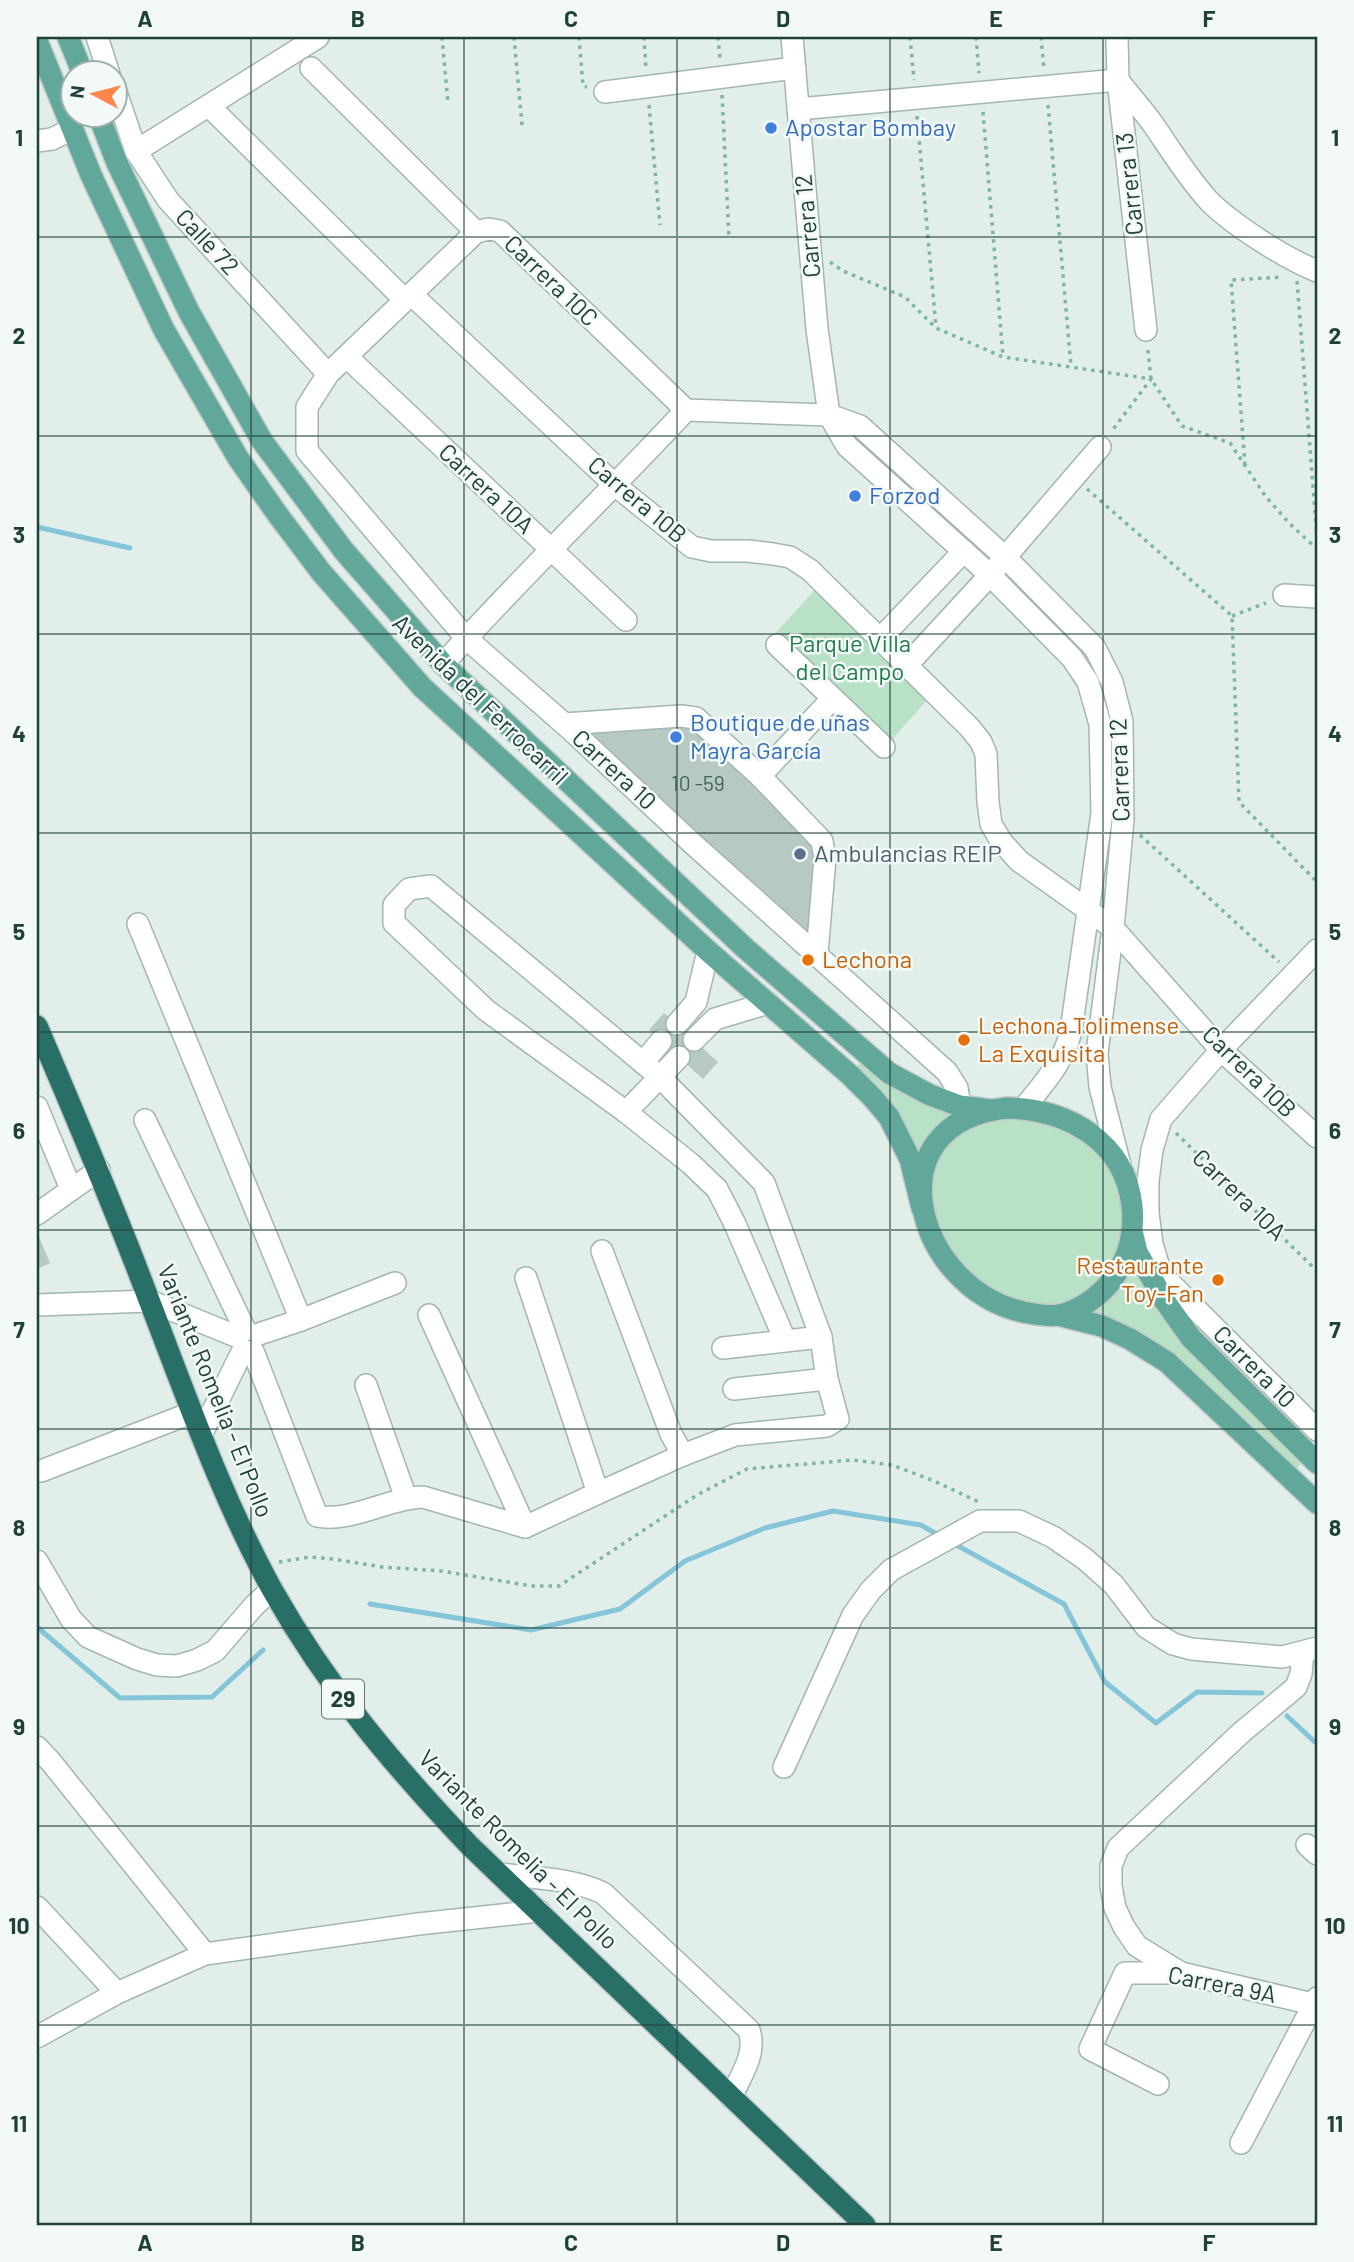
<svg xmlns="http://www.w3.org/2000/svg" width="1354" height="2262" font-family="Barlow,sans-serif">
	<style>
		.green { fill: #b8e1c6 }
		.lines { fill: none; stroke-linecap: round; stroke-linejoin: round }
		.stream { stroke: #84c5d8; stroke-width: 5 }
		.building { fill: #b6c9c2 }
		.minor-casing { stroke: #a3b6b1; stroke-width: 24 }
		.major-casing { stroke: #c1cac8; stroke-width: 24 }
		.highway-casing { stroke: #c1cac8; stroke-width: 24 }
		.path { stroke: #7eb5a8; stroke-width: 3.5; stroke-dasharray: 3.5 5; stroke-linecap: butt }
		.minor { stroke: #fff; stroke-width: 21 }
		.major { stroke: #61a89b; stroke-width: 21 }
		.highway { stroke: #287067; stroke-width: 21 }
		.grid { fill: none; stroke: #20403a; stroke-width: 2; stroke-opacity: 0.55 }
		.shop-dot { fill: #3f7fe0; stroke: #f2f9f7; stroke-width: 2.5 }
		.service-dot { fill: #5c6f8a; stroke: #f2f9f7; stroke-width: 2.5 }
		.food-dot { fill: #e8710a; stroke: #f2f9f7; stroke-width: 2.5 }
		.labels { text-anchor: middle; stroke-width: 5; stroke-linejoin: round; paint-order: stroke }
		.number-label { font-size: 21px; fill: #46625c }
		.shield { fill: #f2f9f7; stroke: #5f7873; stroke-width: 2 }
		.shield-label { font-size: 23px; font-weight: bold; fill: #20403a }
		.shop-label { font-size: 24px; fill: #366cbe; stroke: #f2f9f7; text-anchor: start }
		.street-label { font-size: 24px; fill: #20403a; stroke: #f2f9f7 }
		.park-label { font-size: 24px; fill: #257c4d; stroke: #f2f9f7 }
		.service-label { font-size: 24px; fill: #4e5e75; stroke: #f2f9f7; text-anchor: start }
		.food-label { font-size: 24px; fill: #c56008; stroke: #f2f9f7; text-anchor: start }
		.neatline { fill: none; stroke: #20403a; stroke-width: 2.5 }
		.grid-label { font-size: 23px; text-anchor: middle; font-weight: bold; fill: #20403a }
	</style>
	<rect width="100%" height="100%" fill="#e1eee9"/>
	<g class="green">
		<polygon points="822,582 934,692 889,743 774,635"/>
		<polygon points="867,1055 889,1073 1007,1108 1101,1143 1164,1300 1307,1454 1291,1478 1151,1351 1034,1314 953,1271 910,1159 850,1075"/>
	</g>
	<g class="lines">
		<g class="stream">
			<polyline points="37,527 130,548"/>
			<polyline points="951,1542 1064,1604 1105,1682 1156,1723 1197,1692 1262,1693"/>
			<polyline points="370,1604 531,1630 620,1609 685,1561 765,1528 833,1511 921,1525 940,1536"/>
			<polyline points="37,1627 120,1698 212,1697 263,1650"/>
			<polyline points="1287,1716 1317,1744"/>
		</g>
	</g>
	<g class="building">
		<polygon points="696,718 825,858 817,948 569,728"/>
		<polygon points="664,1013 718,1062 703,1079 649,1030"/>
		<polygon points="37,1232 50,1263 37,1269"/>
	</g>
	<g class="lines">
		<defs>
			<g id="minor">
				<polyline points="97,37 109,74"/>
				<path d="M792,37L817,329L829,415L847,446L990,575L1072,658L1088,682L1100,724L1102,813L1071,1031C1064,1062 1043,1084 1024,1108"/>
				<polyline points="1117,37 1118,80 1146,330"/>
				<polyline points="311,68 476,232"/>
				<path d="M1118,80C1130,96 1144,111 1155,127C1172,152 1188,178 1209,201C1233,225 1286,259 1317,271"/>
				<polyline points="116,92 136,151 168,200 328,374"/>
				<polyline points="605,92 795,68"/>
				<polyline points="209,106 405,300"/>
				<polyline points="798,109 1118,80"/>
				<polyline points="37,141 52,139 72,129"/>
				<polyline points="136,151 318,37"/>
				<polyline points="412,295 616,486 692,547 711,551 748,551 773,554 790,557 810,570 970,728 981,742 986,754 988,802 991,824 1001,841 1019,861 1113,928 1221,1050 1317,1137"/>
				<polyline points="347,357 626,620"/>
				<polyline points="1284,595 1317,597"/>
				<polyline points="880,639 964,551"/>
				<polyline points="777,645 884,747"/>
				<path d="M443,664C521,577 606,496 686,410"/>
				<polyline points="907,665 990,575 1100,447"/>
				<polyline points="564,724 681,716 696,718 760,776 822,841 825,858 817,954"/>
				<polyline points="760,776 832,699"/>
				<polyline points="138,924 301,1320 259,1334"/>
				<polyline points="1317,950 1221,1050 1161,1119 1152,1150 1148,1181 1148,1213 1152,1244 1161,1274 1317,1430"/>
				<polyline points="677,1024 696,1002 708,951"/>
				<polyline points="694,1040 715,1019 768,1003"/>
				<polyline points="679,1057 626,1112 691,1164 717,1189 734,1222 785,1340"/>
				<polyline points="643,1063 661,1041"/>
				<polyline points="960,1106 957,1088 947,1072 693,844 569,728 466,638 307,451 307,407 328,374 476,232 489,229 500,231 686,410 829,415 860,426 1005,557 1095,648 1112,682 1122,721 1123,820 1113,928 1097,1053 1100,1087 1120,1165"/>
				<polyline points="37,1107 71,1189"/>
				<polyline points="145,1120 245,1330"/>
				<polyline points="37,1214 99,1170"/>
				<polyline points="602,1251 671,1434 683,1455 735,1435 827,1426 838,1419 827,1379 821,1337 764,1183 660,1077 431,886 409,889 394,905 394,923 486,1010 626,1112"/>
				<polyline points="526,1278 598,1493 683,1455"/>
				<polyline points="37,1305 150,1301 238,1337"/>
				<polyline points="429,1315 525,1527 598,1493"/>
				<polyline points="301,1320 395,1283"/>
				<polyline points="723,1348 821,1337"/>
				<path d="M253,1351L317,1516C350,1523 388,1498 423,1497L525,1527"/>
				<polyline points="366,1385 406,1498"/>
				<polyline points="734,1389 827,1379"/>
				<polyline points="201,1435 243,1350"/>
				<polyline points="37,1471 41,1471 191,1413"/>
				<polyline points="37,1561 71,1619 88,1637 137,1659 157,1665 177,1666 197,1660 215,1651 254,1606 272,1589"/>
				<polyline points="37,1747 51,1762 205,1954"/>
				<polyline points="784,1767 853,1615 871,1590 891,1570 980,1521 1019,1521 1053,1537 1085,1559 1114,1585 1146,1627 1173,1644 1191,1649 1282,1657 1317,1648"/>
				<polyline points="1307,1845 1317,1854"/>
				<path d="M500,1874C534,1878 571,1878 603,1893L749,2030C757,2054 741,2075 731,2097"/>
				<polyline points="37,1907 117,1993"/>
				<polyline points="1181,1973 1137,1946 1124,1927 1115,1908 1111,1886 1111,1866 1118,1848 1242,1732 1296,1687 1301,1674 1303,1653"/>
				<polyline points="37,2037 117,1993 205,1954 418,1924 539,1911"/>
				<polyline points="1158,2084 1090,2049 1125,1973 1181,1973 1317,2005"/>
				<polyline points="1241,2143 1317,1998"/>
			</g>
			<g id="major">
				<polyline points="68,37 83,74"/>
				<polyline points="37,41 91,175 164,330 238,458 278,515 321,572 422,687 708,951 850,1075 873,1098 889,1117 910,1159 922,1208"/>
				<polyline points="99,116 117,163 189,312 262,441 344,551 443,664 746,949 889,1073 930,1095 960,1106 990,1110"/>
				<path d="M1007,1108C1067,1109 1125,1141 1132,1206C1135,1234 1129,1257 1112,1280C1100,1296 1080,1310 1060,1315C1048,1317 1034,1314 1023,1312C913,1287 871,1122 1007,1108Z"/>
				<polyline points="1133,1235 1137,1252 1164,1300 1191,1338 1317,1463"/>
				<polyline points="1058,1315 1102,1326 1130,1339 1167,1362 1317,1503"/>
			</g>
			<path id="highway" d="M37,1026C76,1117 114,1207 149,1300C187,1398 222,1499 273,1591C327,1687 394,1766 469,1845L865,2225"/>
		</defs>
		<use href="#minor" class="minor-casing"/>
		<use href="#major" class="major-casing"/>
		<use href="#highway" class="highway-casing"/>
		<g class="path">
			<polyline points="442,37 448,103"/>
			<polyline points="514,37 522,125"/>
			<polyline points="579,37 583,86 587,87"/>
			<polyline points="644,37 646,70"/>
			<polyline points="718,37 720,59"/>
			<polyline points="910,37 914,80"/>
			<polyline points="976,37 979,73"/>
			<polyline points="1041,37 1044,69"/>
			<polyline points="722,95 729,238"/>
			<polyline points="649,105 660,225"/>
			<polyline points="1048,105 1071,366"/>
			<polyline points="983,112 1003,357"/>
			<polyline points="917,116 936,327"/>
			<polyline points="830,262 843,271 905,297 936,328 1003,357 1151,379 1111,432"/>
			<polyline points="1297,281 1317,538"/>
			<polyline points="1148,350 1151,379 1182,426 1230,443 1266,497 1290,524 1317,549"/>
			<polyline points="1245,465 1231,280 1283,277"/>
			<polyline points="1087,489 1232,616 1239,802 1317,882"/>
			<polyline points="1232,616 1266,603"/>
			<polyline points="1140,835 1279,962"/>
			<polyline points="1176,1133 1317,1271"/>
			<polyline points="279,1562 310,1557 333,1559 382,1567 441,1571 532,1586 559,1586 697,1495 747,1469 853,1460 892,1465 934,1481 979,1502"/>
		</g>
		<use href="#minor" class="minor"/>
		<use href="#major" class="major"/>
		<use href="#highway" class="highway"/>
	</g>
	<path class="grid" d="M251,37V2225M464,37V2225M677,37V2225M890,37V2225M1103,37V2225M37,237H1317M37,436H1317M37,634H1317M37,833H1317M37,1032H1317M37,1230H1317M37,1429H1317M37,1628H1317M37,1826H1317M37,2025H1317"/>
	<g class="shop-dot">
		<circle cx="771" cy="128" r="7"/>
		<circle cx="855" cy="496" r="7"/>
		<circle cx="676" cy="737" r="7"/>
	</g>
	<circle class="service-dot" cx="800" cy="854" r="7"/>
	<g class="food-dot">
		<circle cx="808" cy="960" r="7"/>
		<circle cx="964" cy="1040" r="7"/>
		<circle cx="1218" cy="1280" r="7"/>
	</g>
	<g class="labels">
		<g class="number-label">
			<text x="698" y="791">10 -59</text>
		</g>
		<rect class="shield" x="322" y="1679.5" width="42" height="39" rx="5"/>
		<g class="shield-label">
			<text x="343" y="1707">29</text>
		</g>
		<g class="shop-label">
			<text x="785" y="136">Apostar Bombay</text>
			<text x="869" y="504">Forzod</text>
			<text x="690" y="731">Boutique de uñas<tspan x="690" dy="28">Mayra García</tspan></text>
		</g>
		<g class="street-label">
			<text transform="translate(1130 184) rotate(-96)" y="8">Carrera 13</text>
			<text transform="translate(808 226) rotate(-95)" y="8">Carrera 12</text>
			<text transform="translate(207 242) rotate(47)" y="8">Calle 72</text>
			<text transform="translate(551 281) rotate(44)" y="8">Carrera 10C</text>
			<text transform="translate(486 489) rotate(43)" y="8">Carrera 10A</text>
			<text transform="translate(637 500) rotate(40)" y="8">Carrera 10B</text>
			<text transform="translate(480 700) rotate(44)" y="8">Avenida del Ferrocarril</text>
			<text transform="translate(614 770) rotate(43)" y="8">Carrera 10</text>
			<text transform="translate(1120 770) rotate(-92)" y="8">Carrera 12</text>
			<text transform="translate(1249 1072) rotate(44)" y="8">Carrera 10B</text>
			<text transform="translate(1239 1195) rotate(44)" y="8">Carrera 10A</text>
			<text transform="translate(1254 1367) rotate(45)" y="8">Carrera 10</text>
			<text transform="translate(215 1391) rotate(68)" y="8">Variante Romelia - El Pollo</text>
			<text transform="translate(518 1850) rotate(45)" y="8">Variante Romelia - El Pollo</text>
			<text transform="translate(1222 1985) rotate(11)" y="8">Carrera 9A</text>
		</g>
		<g class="park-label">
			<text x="850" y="652">Parque Villa<tspan x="850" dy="28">del Campo</tspan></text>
		</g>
		<g class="service-label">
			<text x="814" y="862">Ambulancias REIP</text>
		</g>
		<g class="food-label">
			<text x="822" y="968">Lechona</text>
			<text x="978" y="1034">Lechona Tolimense<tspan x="978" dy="28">La Exquisita</tspan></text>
			<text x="1204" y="1274" text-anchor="end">Restaurante<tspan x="1204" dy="28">Toy-Fan</tspan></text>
		</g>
	</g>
	<rect width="1354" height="2262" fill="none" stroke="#f2f9f7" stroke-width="77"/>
	<g transform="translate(94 94) rotate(277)"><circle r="33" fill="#f2f9f7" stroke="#9eafab" stroke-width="2"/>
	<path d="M0-5L12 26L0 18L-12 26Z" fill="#ff874e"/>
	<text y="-10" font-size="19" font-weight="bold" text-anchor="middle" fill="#20403a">N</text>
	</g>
	<rect x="38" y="38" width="1278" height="2186" class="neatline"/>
	<g class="grid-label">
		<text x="145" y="27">A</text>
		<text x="358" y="27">B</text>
		<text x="571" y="27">C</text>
		<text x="783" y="27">D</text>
		<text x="996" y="27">E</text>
		<text x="1209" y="27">F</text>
		<text x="19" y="146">1</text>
		<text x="1335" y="146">1</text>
		<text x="19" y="344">2</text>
		<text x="1335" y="344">2</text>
		<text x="19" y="543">3</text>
		<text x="1335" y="543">3</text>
		<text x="19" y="742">4</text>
		<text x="1335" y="742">4</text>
		<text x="19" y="940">5</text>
		<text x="1335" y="940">5</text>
		<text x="19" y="1139">6</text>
		<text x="1335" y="1139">6</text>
		<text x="19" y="1338">7</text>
		<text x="1335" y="1338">7</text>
		<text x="19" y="1536">8</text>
		<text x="1335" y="1536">8</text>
		<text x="19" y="1735">9</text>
		<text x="1335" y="1735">9</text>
		<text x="19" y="1934">10</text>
		<text x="1335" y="1934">10</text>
		<text x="19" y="2132">11</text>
		<text x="1335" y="2132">11</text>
		<text x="145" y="2251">A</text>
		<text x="358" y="2251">B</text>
		<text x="571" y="2251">C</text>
		<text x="783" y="2251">D</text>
		<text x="996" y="2251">E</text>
		<text x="1209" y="2251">F</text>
	</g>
</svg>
